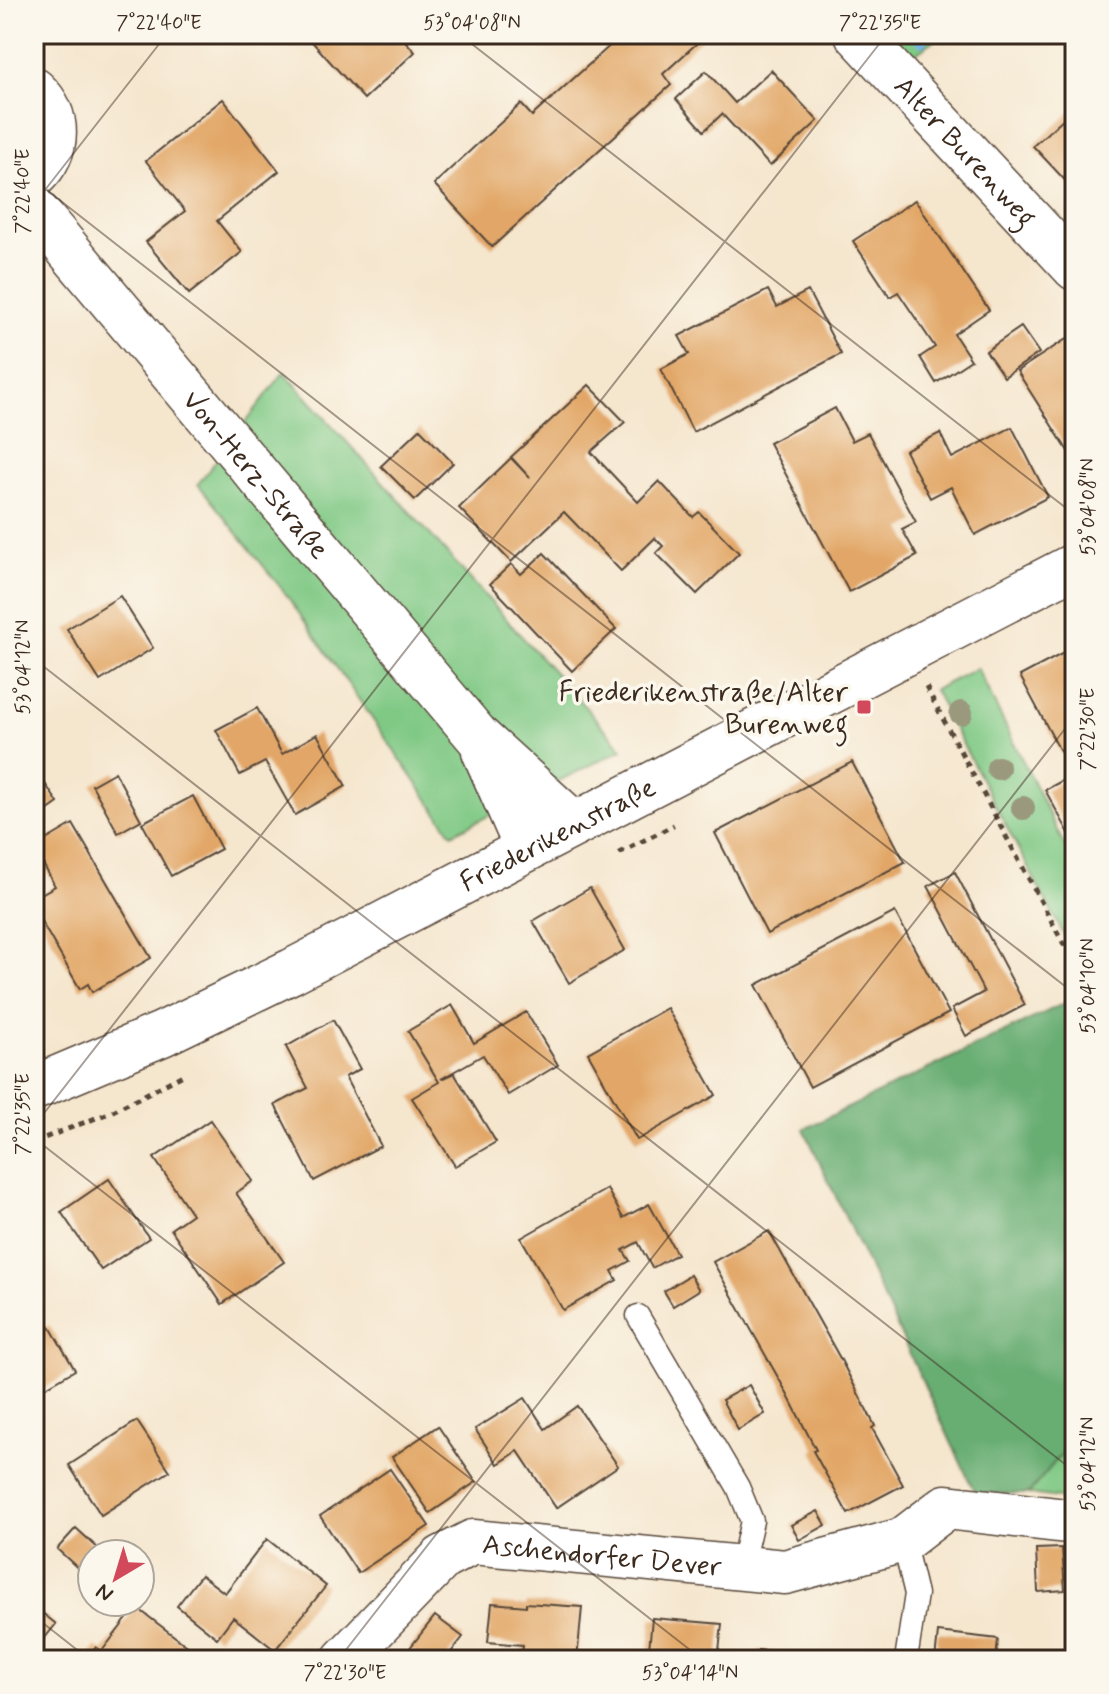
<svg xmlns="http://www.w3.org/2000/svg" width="1109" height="1694" font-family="Mynerve,sans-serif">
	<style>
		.green { fill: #80c985; stroke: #5e7a52; stroke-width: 2 }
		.forest { fill: #68ad72; stroke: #526c48; stroke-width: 2 }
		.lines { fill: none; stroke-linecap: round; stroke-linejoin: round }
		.stream { stroke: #77b5ea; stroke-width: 12 }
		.building { fill: #e2a767 }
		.service-casing { stroke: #574638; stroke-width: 25 }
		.minor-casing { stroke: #574638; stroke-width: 47 }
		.tertiary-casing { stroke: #574638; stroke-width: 47 }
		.path { stroke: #574638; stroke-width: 5; stroke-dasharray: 6 6; stroke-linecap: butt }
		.service { stroke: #fff; stroke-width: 22 }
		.minor { stroke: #fff; stroke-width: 44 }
		.tertiary { stroke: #fff; stroke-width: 44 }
		.tree { fill: #9a997e }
		.ticks { fill: none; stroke: #3b2a1e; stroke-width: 2; stroke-opacity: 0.45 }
		.poi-dot { fill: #d1495b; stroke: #fbf7ec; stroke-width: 3 }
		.labels { text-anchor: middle; stroke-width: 7; stroke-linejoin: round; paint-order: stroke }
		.street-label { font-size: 28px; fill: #3b2a1e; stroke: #fbf7ec }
		.poi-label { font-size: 28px; fill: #3b2a1e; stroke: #fbf7ec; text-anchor: end }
		.neatline { fill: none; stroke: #3b2a1e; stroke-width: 3 }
		.ticks-label { font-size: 20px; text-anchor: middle; fill: #3b2a1e }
	</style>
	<rect width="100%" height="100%" fill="#fbf7ec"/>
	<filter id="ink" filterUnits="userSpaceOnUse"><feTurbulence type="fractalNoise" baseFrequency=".0125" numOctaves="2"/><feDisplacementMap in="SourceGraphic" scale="16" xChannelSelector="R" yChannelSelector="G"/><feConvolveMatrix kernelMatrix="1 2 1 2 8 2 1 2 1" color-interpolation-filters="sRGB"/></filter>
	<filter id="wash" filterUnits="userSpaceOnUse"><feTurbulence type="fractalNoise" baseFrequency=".006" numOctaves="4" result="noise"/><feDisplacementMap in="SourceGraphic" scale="32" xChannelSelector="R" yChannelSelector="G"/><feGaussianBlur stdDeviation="1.8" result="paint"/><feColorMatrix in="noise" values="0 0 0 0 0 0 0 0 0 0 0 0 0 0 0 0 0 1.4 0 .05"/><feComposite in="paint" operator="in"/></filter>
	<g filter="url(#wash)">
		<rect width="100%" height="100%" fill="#f5e6ce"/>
		<g class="green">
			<polygon points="889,34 944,34 910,57"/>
			<polygon points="284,372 623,749 452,834 285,593 198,484"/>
			<polygon points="977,668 1075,867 1075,956 934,690"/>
			<polygon points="1075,1438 1075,1500 1028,1494"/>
		</g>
		<polygon class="forest" points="1075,998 1075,1438 1028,1494 975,1493 804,1129"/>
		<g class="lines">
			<polyline class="stream" points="917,34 922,40"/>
		</g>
		<g id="blocks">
			<g class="building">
				<polygon points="305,34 399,34 415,52 364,99"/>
				<polygon points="606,34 707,34 663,74 671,85 492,247 434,184 521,104 532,116 614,42"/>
				<polygon points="771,70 818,121 770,166 722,114 704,131 676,99 706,71 735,103"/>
				<polygon points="223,99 279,171 217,221 242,252 189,294 146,242 185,211 146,161"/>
				<polygon points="1075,108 1075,191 1033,146"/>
				<polygon points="915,200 989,310 954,334 971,360 936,383 920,357 935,347 898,292 890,297 853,241"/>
				<polygon points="768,290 777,307 808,291 841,354 693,432 661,369 689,354 679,336"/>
				<polygon points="1021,327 1039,353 1004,377 986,351"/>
				<polygon points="1068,338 1075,350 1075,462 1017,371"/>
				<polygon points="589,385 625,422 591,452 638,502 659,481 693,517 699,512 739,553 697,594 656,553 663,546 655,538 621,571 564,512 511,562 459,508 511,458 530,478 511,457"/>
				<polygon points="835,408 852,441 868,433 916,522 902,529 917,556 849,592 769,443"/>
				<polygon points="1012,427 1048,497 975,535 951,487 930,498 905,451 940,433 952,458"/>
				<polygon points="420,429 453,463 415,500 381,466"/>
				<polygon points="544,553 616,629 572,671 490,584 511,564 521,574"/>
				<polygon points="120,596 153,648 100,681 67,629"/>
				<polygon points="1075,647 1075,844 1045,790 1073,775 1020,676"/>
				<polygon points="257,708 282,754 317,734 346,786 295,815 265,762 240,775 216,730"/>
				<polygon points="852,762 905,862 767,934 715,833"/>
				<polygon points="34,767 58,803 34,820"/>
				<polygon points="115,772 141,820 118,833 92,785"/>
				<polygon points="193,796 221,849 171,876 142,823"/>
				<polygon points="73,824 151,958 92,992 88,984 80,989 34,909 34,898 55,886 34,847"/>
				<polygon points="955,872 1025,1005 966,1036 952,1009 984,992 928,886"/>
				<polygon points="590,888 625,950 569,983 533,921"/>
				<polygon points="895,912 949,1013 810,1087 756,985"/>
				<polygon points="452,1005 474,1043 526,1012 558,1065 508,1095 483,1055 441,1079 454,1073 496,1142 455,1166 412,1098 439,1082 408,1031"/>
				<polygon points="667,1008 716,1095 637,1140 588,1053"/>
				<polygon points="333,1020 360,1069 345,1077 381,1146 314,1181 275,1105 308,1088 286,1047"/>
				<polygon points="210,1120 253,1181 236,1193 284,1262 222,1304 171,1229 192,1214 154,1158"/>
				<polygon points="109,1179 149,1238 101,1270 61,1212"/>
				<polygon points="607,1189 623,1218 649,1204 677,1254 652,1268 638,1242 623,1250 630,1261 612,1271 617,1280 563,1310 521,1238"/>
				<polygon points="769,1231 841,1360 875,1426 872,1428 903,1485 848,1514 813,1451 816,1450 784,1388 713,1262"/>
				<polygon points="690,1275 699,1290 673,1306 664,1291"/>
				<polygon points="34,1310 45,1328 49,1325 75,1370 34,1394"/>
				<polygon points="749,1385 765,1414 738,1430 722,1400"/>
				<polygon points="525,1398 545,1429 577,1406 618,1466 556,1508 518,1451 498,1464 475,1429"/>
				<polygon points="137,1421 170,1471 101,1515 69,1465"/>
				<polygon points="438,1426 476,1482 430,1513 392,1457"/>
				<polygon points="390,1469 429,1526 358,1573 320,1516"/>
				<polygon points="818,1511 826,1525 799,1540 791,1525"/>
				<polygon points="76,1528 101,1551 92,1554 92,1561 82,1572 57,1549"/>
				<polygon points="267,1539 326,1586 275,1650 233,1617 217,1638 177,1606 201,1575 225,1593"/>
				<polygon points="1062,1548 1065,1590 1038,1592 1036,1549"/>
				<polygon points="492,1603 526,1606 526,1603 582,1607 577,1660 521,1660 523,1645 488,1642"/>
				<polygon points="136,1607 199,1655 196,1660 86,1660 96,1647 102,1651"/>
				<polygon points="36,1608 56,1624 36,1649 34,1648"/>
				<polygon points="435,1616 463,1637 445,1660 422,1660 409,1649"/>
				<polygon points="652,1618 722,1624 718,1660 648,1660"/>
				<polygon points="938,1632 998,1639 996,1660 935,1660"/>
				<polygon points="758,1650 788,1653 787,1660 757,1660"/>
			</g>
		</g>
	</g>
	<g filter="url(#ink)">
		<use href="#blocks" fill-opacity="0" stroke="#574638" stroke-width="2"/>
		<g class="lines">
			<defs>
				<g id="service">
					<polyline points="638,1316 738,1487 752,1521 741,1568"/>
					<polyline points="903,1540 916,1594 906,1660"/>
				</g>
				<g id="minor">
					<path id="s1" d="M857,34L1075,268"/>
					<path d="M34,90C61,115 60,151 34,176"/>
					<path id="s2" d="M34,209L478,737L574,824"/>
					<polyline points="484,751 527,849"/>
					<path id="s3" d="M344,1660L442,1558L473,1542L785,1572L903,1540L946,1507L1075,1522"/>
				</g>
				<g id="tertiary">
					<path id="s4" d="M34,1088L162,1034L292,971L1075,565"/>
				</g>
			</defs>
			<use href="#service" class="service-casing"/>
			<use href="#minor" class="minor-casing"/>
			<use href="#tertiary" class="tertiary-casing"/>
			<g class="path">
				<polyline points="926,687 1075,965"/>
				<polyline points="619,853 674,825"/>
				<polyline points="34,1142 109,1113 183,1075"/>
			</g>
			<use href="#service" class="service"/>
			<use href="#minor" class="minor"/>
			<use href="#tertiary" class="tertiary"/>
		</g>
		<g class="tree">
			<circle cx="961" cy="713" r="12"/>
			<circle cx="998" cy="768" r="12"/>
			<circle cx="1023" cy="808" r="12"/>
		</g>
	</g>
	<path class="ticks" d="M459,34L1075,515M1072,34L1075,37M34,180L1075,994M34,204L167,34M34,659L1075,1472M34,1126L887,34M34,1138L703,1660M34,1616L90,1660M338,1660L1075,716M1058,1660L1075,1639"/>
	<rect class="poi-dot" x="856" y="699" width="16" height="16" rx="4"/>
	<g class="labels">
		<g class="street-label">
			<text dy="10" stroke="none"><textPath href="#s1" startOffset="160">Alter Burenweg</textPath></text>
			<text dy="10" stroke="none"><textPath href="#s2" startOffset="346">Von-Herz-Straße</textPath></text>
			<text dy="10" stroke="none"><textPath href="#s4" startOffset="582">Friederikenstraße</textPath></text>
			<text dy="10" stroke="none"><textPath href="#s3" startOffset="306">Aschendorfer Dever</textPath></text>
		</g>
		<g class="poi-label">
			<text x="848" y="701">Friederikenstraße/Alter<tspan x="848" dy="32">Burenweg</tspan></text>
		</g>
	</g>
	<rect width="1109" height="1694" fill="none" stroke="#fbf7ec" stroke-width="88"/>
	<g transform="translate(116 1578) rotate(218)"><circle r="38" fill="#fbf7ec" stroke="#aea59a" stroke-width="2"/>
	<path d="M0-6L14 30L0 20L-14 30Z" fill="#d1495b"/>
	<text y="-12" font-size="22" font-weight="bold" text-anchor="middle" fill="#3b2a1e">N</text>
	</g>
	<rect x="44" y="44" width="1021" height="1606" class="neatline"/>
	<g class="ticks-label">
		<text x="159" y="29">7°22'40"E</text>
		<text x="472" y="29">53°04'08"N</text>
		<text x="880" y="29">7°22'35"E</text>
		<text transform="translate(22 191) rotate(-90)" y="7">7°22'40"E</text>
		<text transform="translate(1087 507) rotate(-90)" y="7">53°04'08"N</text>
		<text transform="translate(22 667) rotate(-90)" y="7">53°04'12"N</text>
		<text transform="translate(1087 729) rotate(-90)" y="7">7°22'30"E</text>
		<text transform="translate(1087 986) rotate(-90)" y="7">53°04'10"N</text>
		<text transform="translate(22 1114) rotate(-90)" y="7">7°22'35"E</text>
		<text transform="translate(1087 1464) rotate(-90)" y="7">53°04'12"N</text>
		<text x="345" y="1679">7°22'30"E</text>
		<text x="690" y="1679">53°04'14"N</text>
	</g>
</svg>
